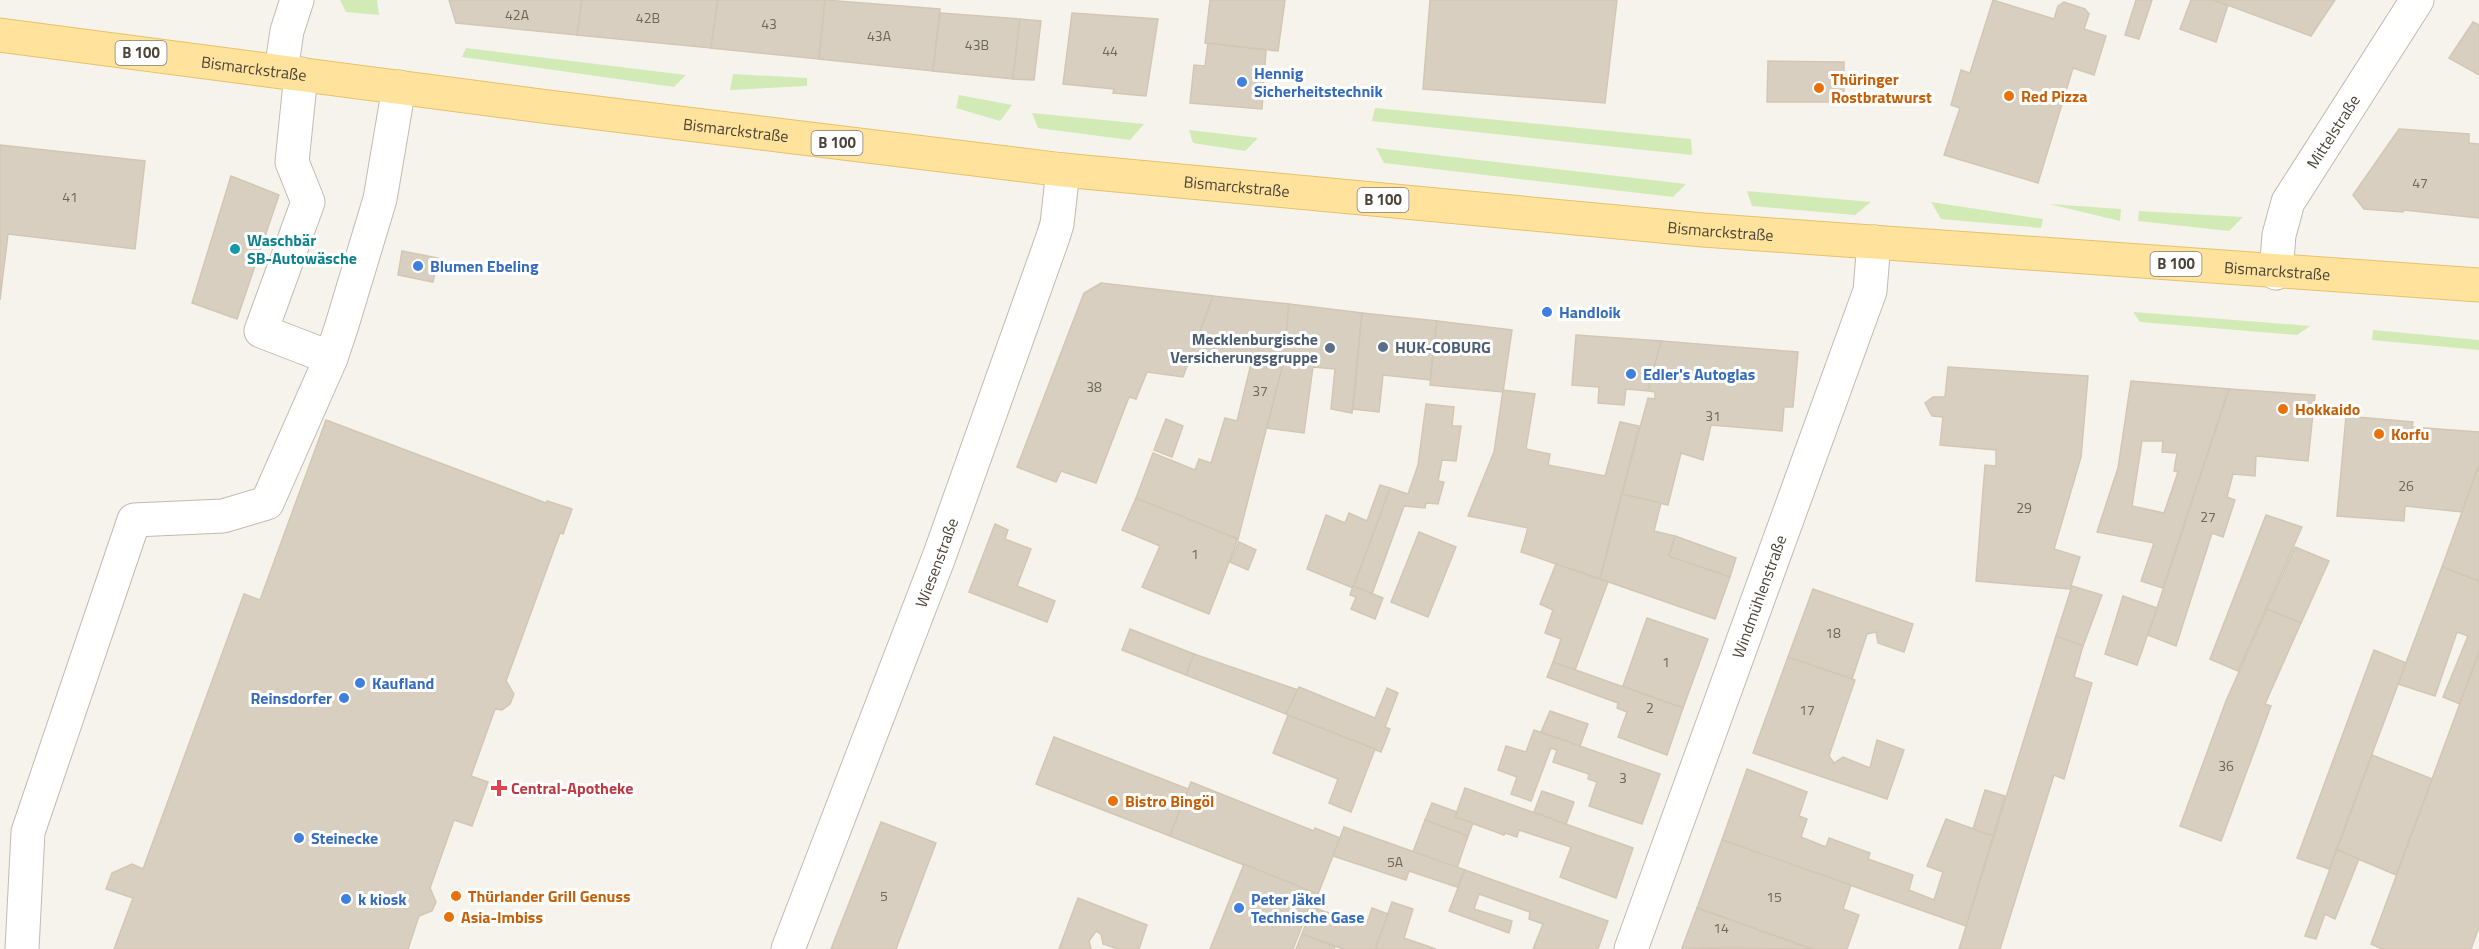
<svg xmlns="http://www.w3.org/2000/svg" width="2479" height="949" font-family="'Titillium Web',sans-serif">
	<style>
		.green { fill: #d2eab5 }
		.building { fill: #d8cfc1; stroke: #d3c7b4; stroke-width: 1.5; fill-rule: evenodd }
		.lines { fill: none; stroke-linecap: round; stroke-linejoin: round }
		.minor-casing { stroke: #c2bbae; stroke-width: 35 }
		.major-casing { stroke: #e6c16a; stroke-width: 35 }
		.minor { stroke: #fff; stroke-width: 33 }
		.major { stroke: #ffe39c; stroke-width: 33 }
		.shop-dot { fill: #3f7fe0; stroke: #fff; stroke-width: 2 }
		.food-dot { fill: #e8710a; stroke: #fff; stroke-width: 2 }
		.culture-dot { fill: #0f9aa8; stroke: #fff; stroke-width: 2 }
		.service-dot { fill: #5c6f8a; stroke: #fff; stroke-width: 2 }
		.health-dot { fill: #e0444e; stroke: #fff; stroke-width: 2 }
		.labels { text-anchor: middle; stroke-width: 6; stroke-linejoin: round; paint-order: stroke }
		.number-label { font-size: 14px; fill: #6e675b }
		.shield { fill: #fff; stroke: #817c74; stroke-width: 1.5 }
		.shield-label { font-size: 15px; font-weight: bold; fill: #4b4439 }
		.street-label { font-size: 16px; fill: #4b4439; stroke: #fff }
		.shop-label { font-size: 16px; font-weight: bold; fill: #366cbe; stroke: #fff; text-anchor: start }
		.food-label { font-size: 16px; font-weight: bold; fill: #c56008; stroke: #fff; text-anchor: start }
		.culture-label { font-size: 16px; font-weight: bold; fill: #0d838f; stroke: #fff; text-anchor: start }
		.service-label { font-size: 16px; font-weight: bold; fill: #4e5e75; stroke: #fff; text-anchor: end }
		.health-label { font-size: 16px; font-weight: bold; fill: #be3a42; stroke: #fff; text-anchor: start }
	</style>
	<rect width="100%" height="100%" fill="#f6f3ec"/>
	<g class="green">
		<polygon points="340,0 377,0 379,15 346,12"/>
		<polygon points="466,48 686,75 674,87 462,57"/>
		<polygon points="733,74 807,78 807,86 730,90"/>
		<polygon points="959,95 1012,105 1000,121 956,108"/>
		<polygon points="1375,108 1691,139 1692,155 1372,121"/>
		<polygon points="1032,113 1144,124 1130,140 1038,128"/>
		<polygon points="1189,130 1258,138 1245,151 1193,143"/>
		<polygon points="1376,148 1686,184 1673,197 1384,163"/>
		<polygon points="1747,191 1871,202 1855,215 1752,206"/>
		<polygon points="1931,202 2043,219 2041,228 1941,219"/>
		<polygon points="2049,204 2121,209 2120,221"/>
		<polygon points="2139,211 2243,217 2229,231 2138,221"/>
		<polygon points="2134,313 2134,312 2310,326 2297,335 2140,322"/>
		<polygon points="2373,330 2479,340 2479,350 2372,340"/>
	</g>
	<g class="building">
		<polygon points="449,0 582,0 577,35 456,23"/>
		<polygon points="582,0 718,0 711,48 577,35"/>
		<polygon points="718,0 825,0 819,59 711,48"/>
		<polygon points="825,0 940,9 933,71 819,59"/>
		<polygon points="1210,0 1285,0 1278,51 1205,43"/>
		<polygon points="1430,0 1617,0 1605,103 1423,89"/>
		<polygon points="1993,0 2054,19 2058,6 2064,2 2085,9 2089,14 2084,29 2106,36 2094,75 2073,68 2038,183 1944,155 1960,108 1951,105 1961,70 1970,73"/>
		<polygon points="2136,0 2152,0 2139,39 2125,35"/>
		<polygon points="2191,0 2214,0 2228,5 2216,42 2180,29"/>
		<polygon points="2214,0 2335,0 2311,36"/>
		<polygon points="940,13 1020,19 1013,79 933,71"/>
		<polygon points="1072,13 1158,19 1146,96 1113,93 1114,89 1063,84"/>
		<polygon points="1020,19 1041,21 1034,80 1013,79"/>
		<polygon points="2473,22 2479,25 2479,75 2449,58"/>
		<polygon points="1208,43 1266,50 1262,109 1190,103 1194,65 1205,66"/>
		<polygon points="1768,61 1844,62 1844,102 1767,102"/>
		<polygon points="2399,129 2469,134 2469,143 2479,144 2479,218 2404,210 2403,212 2364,209 2353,195"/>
		<polygon points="0,145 145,161 135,249 8,234 0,300"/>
		<polygon points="231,176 279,195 237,319 192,303"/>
		<polygon points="402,251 438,258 433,282 398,275"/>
		<polygon points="1101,283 1213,296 1183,377 1147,372 1136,399 1129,397 1096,483 1061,471 1056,482 1017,467 1084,293"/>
		<polygon points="1213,296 1289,304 1283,364 1238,539 1136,498 1153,453 1195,470 1199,459 1211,463 1225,418 1237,421 1252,360 1192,354"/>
		<polygon points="1289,304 1362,313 1352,413 1331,409 1335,369 1313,367 1304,433 1267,428 1283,364"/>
		<polygon points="1362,313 1437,321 1430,380 1383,375 1379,412 1353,409"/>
		<polygon points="1437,321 1512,330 1503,392 1430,385"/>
		<polygon points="1576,335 1661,341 1648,391 1626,389 1624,405 1598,403 1599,387 1572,385"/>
		<polygon points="1661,341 1798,352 1793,407 1784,407 1782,431 1711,425 1703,460 1681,453 1668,505 1622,494 1648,398 1655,399 1655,392 1648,391"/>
		<polygon points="1948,367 2088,376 2081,457 2054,549 2080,557 2070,589 1976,581 1985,465 1996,466 1996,450 1940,445 1943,417 1932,416 1925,403 1933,397 1945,397"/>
		<path d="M2131,381L2229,389L2163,588L2141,581L2154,543L2097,532L2118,468ZM2142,441H2163L2162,452L2177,453L2174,471L2178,472L2164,513L2132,506Z"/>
		<polygon points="2229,389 2315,395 2308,461 2256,456 2255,476 2233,474 2227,497 2235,500 2223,537 2212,533 2176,646 2148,635"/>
		<polygon points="1503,390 1535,394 1526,449 1550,454 1548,465 1605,476 1620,422 1639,426 1600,579 1521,552 1528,528 1468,516 1494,452"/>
		<polygon points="1426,404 1454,407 1452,426 1461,426 1456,461 1442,460 1438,481 1444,482 1438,504 1426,503 1425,508 1404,506 1372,594 1353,586 1390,488 1408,494 1418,465"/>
		<polygon points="2346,416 2413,422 2412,427 2479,432 2479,465 2462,512 2405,506 2404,521 2337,516"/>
		<polygon points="1166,419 1183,426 1172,457 1154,450"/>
		<polygon points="326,420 546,503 547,501 572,509 563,534 560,533 506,681 514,694 510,704 502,710 495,709 471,776 488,782 472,826 454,820 430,888 436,902 432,911 419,916 408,949 114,949 133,898 106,889 112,873 132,864 143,869 244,594 260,600"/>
		<polygon points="2479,465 2479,581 2442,567"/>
		<polygon points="1380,485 1390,488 1353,588 1307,569 1326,515 1345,523 1349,513 1367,521"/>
		<polygon points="1622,494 1661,503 1654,531 1675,536 1669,556 1730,577 1715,619 1600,579"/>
		<polygon points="1136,498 1238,539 1209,614 1142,587 1160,546 1122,530"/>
		<polygon points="2266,515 2302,527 2238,671 2210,659"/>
		<polygon points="995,524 1008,530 1005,539 1031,549 1017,586 1055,601 1047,622 969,592"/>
		<polygon points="1419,532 1456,547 1428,617 1391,602"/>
		<polygon points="1675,536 1736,558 1730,577 1669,556"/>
		<polygon points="1239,542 1256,550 1248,570 1230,562"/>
		<polygon points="2295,547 2329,561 2301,623 2267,609"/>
		<polygon points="1556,564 1608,582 1575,670 1553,662 1561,639 1545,633 1553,610 1540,604"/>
		<polygon points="2442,567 2479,581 2479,652 2460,704 2443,697 2468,636 2457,632 2435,696 2398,684"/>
		<polygon points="1353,586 1383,598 1375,619 1351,609 1356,597 1350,595"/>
		<polygon points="2072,586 2102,595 2083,646 2056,636"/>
		<polygon points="1813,589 1913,624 1904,652 1878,643 1876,632 1867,634 1852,679 1788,657"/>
		<polygon points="2123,596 2157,608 2137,665 2105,654"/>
		<polygon points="2267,609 2301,623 2265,704 2271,706 2221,841 2180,826 2226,701"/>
		<polygon points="1647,618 1708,639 1683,708 1623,686"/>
		<polygon points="1130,629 1194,654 1186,675 1122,650"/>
		<polygon points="2056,636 2083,646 2074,677 2092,683 2064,779 2054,775 2000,949 1959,949"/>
		<polygon points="2374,650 2406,663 2329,869 2297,858"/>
		<polygon points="2479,652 2479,927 2471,949 2382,949 2371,944"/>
		<polygon points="1194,654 1298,690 1286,714 1186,675"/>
		<polygon points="1788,657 1855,680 1829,756 1834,763 1843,757 1870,768 1877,740 1904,750 1887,799 1753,753"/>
		<polygon points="1553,662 1683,708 1667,755 1618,737 1627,712 1617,708 1618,703 1547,677"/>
		<polygon points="1299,687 1375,718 1387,688 1398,693 1385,727 1390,729 1381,752 1286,714"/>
		<polygon points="1550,711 1588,724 1580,746 1541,732"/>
		<polygon points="1288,715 1375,749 1351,812 1329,803 1338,779 1273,753"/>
		<polygon points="1534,730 1660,774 1642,824 1589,806 1597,782 1588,779 1589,774 1553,762 1557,750 1551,748 1531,801 1511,794 1517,777 1498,770 1506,746 1526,752"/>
		<polygon points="1054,737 1188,789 1170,836 1036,784"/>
		<polygon points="2372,755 2432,779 2396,875 2337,850"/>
		<polygon points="1747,769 1807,792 1799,816 1807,819 1801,837 1826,847 1829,838 1870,853 1868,859 1913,875 1909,890 1934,900 1943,872 1927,866 1946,819 1993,836 1966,926 1722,840"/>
		<polygon points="1191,782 1314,831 1315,828 1340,838 1318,894 1170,836"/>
		<polygon points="1465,788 1633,848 1616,898 1560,877 1571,847 1519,830 1517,837 1505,833 1504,835 1455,817"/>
		<polygon points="1985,790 2005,796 1993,836 1973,829"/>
		<polygon points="1542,791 1574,802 1566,824 1534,812"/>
		<polygon points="1432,803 1457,812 1455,817 1473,823 1468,836 1425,820"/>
		<polygon points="1425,820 1468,836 1457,868 1413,852"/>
		<polygon points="881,822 936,843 896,949 831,949"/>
		<polygon points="1344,827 1465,870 1457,887 1409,871 1406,880 1333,856"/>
		<polygon points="1722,840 1851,885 1843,909 1859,915 1847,949 1812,949 1697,908"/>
		<polygon points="2337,850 2359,859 2335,919 2325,914 2316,939 2305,936"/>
		<polygon points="1244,864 1315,893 1293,949 1210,949"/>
		<polygon points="1465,870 1608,921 1598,949 1533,949 1543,924 1529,919 1530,912 1479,894 1474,909 1512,921 1509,933 1449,911"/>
		<polygon points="1078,898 1147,925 1139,949 1118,949 1103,944 1101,934 1096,931 1089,941 1091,949 1059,949"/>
		<polygon points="1392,902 1413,909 1404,938 1436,949 1375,949"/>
		<polygon points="1312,907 1366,926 1372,908 1388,914 1375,949 1343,949 1302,934"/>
		<polygon points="1697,908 1812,949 1682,948"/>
		<polygon points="1302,934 1335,947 1334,949 1296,949"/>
	</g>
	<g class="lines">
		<defs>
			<g id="minor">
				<polyline points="281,71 287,31 297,0"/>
				<polyline points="301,74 292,162 308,202 261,331 331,358"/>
				<path id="s1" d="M2276,273L2279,235L2288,202L2417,0"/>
				<polyline points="22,949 28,832 134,520 223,516 267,503 331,358 342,325 380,199 399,87"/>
				<path id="s2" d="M788,949L939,557L1053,237L1057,224L1063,170"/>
				<path id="s3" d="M1631,949L1870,291L1874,242"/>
			</g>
			<g id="major">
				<path id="s4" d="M0,35L549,107L1063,170L1703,230L2479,285"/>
			</g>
		</defs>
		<use href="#minor" class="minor-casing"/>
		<use href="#major" class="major-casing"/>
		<use href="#minor" class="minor"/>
		<use href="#major" class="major"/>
	</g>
	<g class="shop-dot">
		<circle cx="1242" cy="82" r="6"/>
		<circle cx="418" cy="266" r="6"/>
		<circle cx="1547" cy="312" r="6"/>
		<circle cx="1631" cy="374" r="6"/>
		<circle cx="360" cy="683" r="6"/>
		<circle cx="344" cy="698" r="6"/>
		<circle cx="299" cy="838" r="6"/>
		<circle cx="346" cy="899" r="6"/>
		<circle cx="1239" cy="908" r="6"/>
	</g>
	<g class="food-dot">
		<circle cx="1819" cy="88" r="6"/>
		<circle cx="2009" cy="96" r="6"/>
		<circle cx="2283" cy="409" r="6"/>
		<circle cx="2379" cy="434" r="6"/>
		<circle cx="1113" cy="801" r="6"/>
		<circle cx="456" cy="896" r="6"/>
		<circle cx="449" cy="917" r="6"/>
	</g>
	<circle class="culture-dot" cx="235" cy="249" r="6"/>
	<g class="service-dot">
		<circle cx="1383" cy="347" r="6"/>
		<circle cx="1330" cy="348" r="6"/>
	</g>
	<path class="health-dot" d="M496 779h6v6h6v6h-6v6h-6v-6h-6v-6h6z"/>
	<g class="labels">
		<g class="number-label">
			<text x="517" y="20">42A</text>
			<text x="648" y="23">42B</text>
			<text x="769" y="29">43</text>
			<text x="879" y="41">43A</text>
			<text x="977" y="50">43B</text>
			<text x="1110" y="56">44</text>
			<text x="2420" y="188">47</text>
			<text x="70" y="202">41</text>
			<text x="1094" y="392">38</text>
			<text x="1260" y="396">37</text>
			<text x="1713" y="421">31</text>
			<text x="2406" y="491">26</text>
			<text x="2024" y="513">29</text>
			<text x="2208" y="522">27</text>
			<text x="1195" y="559">1</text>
			<text x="1833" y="638">18</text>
			<text x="1666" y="667">1</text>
			<text x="1650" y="713">2</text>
			<text x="1807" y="715">17</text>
			<text x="2226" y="771">36</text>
			<text x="1623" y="783">3</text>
			<text x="1395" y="867">5A</text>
			<text x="884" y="901">5</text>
			<text x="1774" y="902">15</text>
			<text x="1721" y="933">14</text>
		</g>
		<g class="shield">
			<rect x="115.5" y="41" width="51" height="24" rx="4.5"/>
			<rect x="811.5" y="131" width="51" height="24" rx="4.5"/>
			<rect x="1357.5" y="188" width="51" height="24" rx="4.5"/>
			<rect x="2150.5" y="252" width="51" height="24" rx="4.5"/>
		</g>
		<g class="shield-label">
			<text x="141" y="58">B 100</text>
			<text x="837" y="148">B 100</text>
			<text x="1383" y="205">B 100</text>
			<text x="2176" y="269">B 100</text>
		</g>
		<g class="street-label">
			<text dy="6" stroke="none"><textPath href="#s4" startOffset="256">Bismarckstraße</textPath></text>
			<text dy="6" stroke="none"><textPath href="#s4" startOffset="742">Bismarckstraße</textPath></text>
			<text dy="6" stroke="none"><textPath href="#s1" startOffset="156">Mittelstraße</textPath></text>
			<text dy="6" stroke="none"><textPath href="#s4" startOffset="1246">Bismarckstraße</textPath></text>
			<text dy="6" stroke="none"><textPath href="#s4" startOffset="1732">Bismarckstraße</textPath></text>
			<text dy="6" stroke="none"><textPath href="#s4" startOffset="2290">Bismarckstraße</textPath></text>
			<text dy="6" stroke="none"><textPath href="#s2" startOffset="414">Wiesenstraße</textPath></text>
			<text dy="6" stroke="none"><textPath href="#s3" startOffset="375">Windmühlenstraße</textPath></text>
		</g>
		<g class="shop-label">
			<text x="1254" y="79">Hennig<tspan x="1254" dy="18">Sicherheitstechnik</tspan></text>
			<text x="430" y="272">Blumen Ebeling</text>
			<text x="1559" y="318">Handloik</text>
			<text x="1643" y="380">Edler's Autoglas</text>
			<text x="372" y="689">Kaufland</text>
			<text x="332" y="704" text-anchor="end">Reinsdorfer</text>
			<text x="311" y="844">Steinecke</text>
			<text x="358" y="905">k kiosk</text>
			<text x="1251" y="905">Peter Jäkel<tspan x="1251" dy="18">Technische Gase</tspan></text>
		</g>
		<g class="food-label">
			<text x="1831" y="85">Thüringer<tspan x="1831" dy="18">Rostbratwurst</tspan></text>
			<text x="2021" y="102">Red Pizza</text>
			<text x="2295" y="415">Hokkaido</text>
			<text x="2391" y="440">Korfu</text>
			<text x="1125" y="807">Bistro Bingöl</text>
			<text x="468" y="902">Thürlander Grill Genuss</text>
			<text x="461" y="923">Asia-Imbiss</text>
		</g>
		<g class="culture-label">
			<text x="247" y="246">Waschbär<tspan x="247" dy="18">SB-Autowäsche</tspan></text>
		</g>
		<g class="service-label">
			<text x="1318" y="345">Mecklenburgische<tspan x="1318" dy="18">Versicherungsgruppe</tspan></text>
			<text x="1395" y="353" text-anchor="start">HUK-COBURG</text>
		</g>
		<g class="health-label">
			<text x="511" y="794">Central-Apotheke</text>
		</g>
	</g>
</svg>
